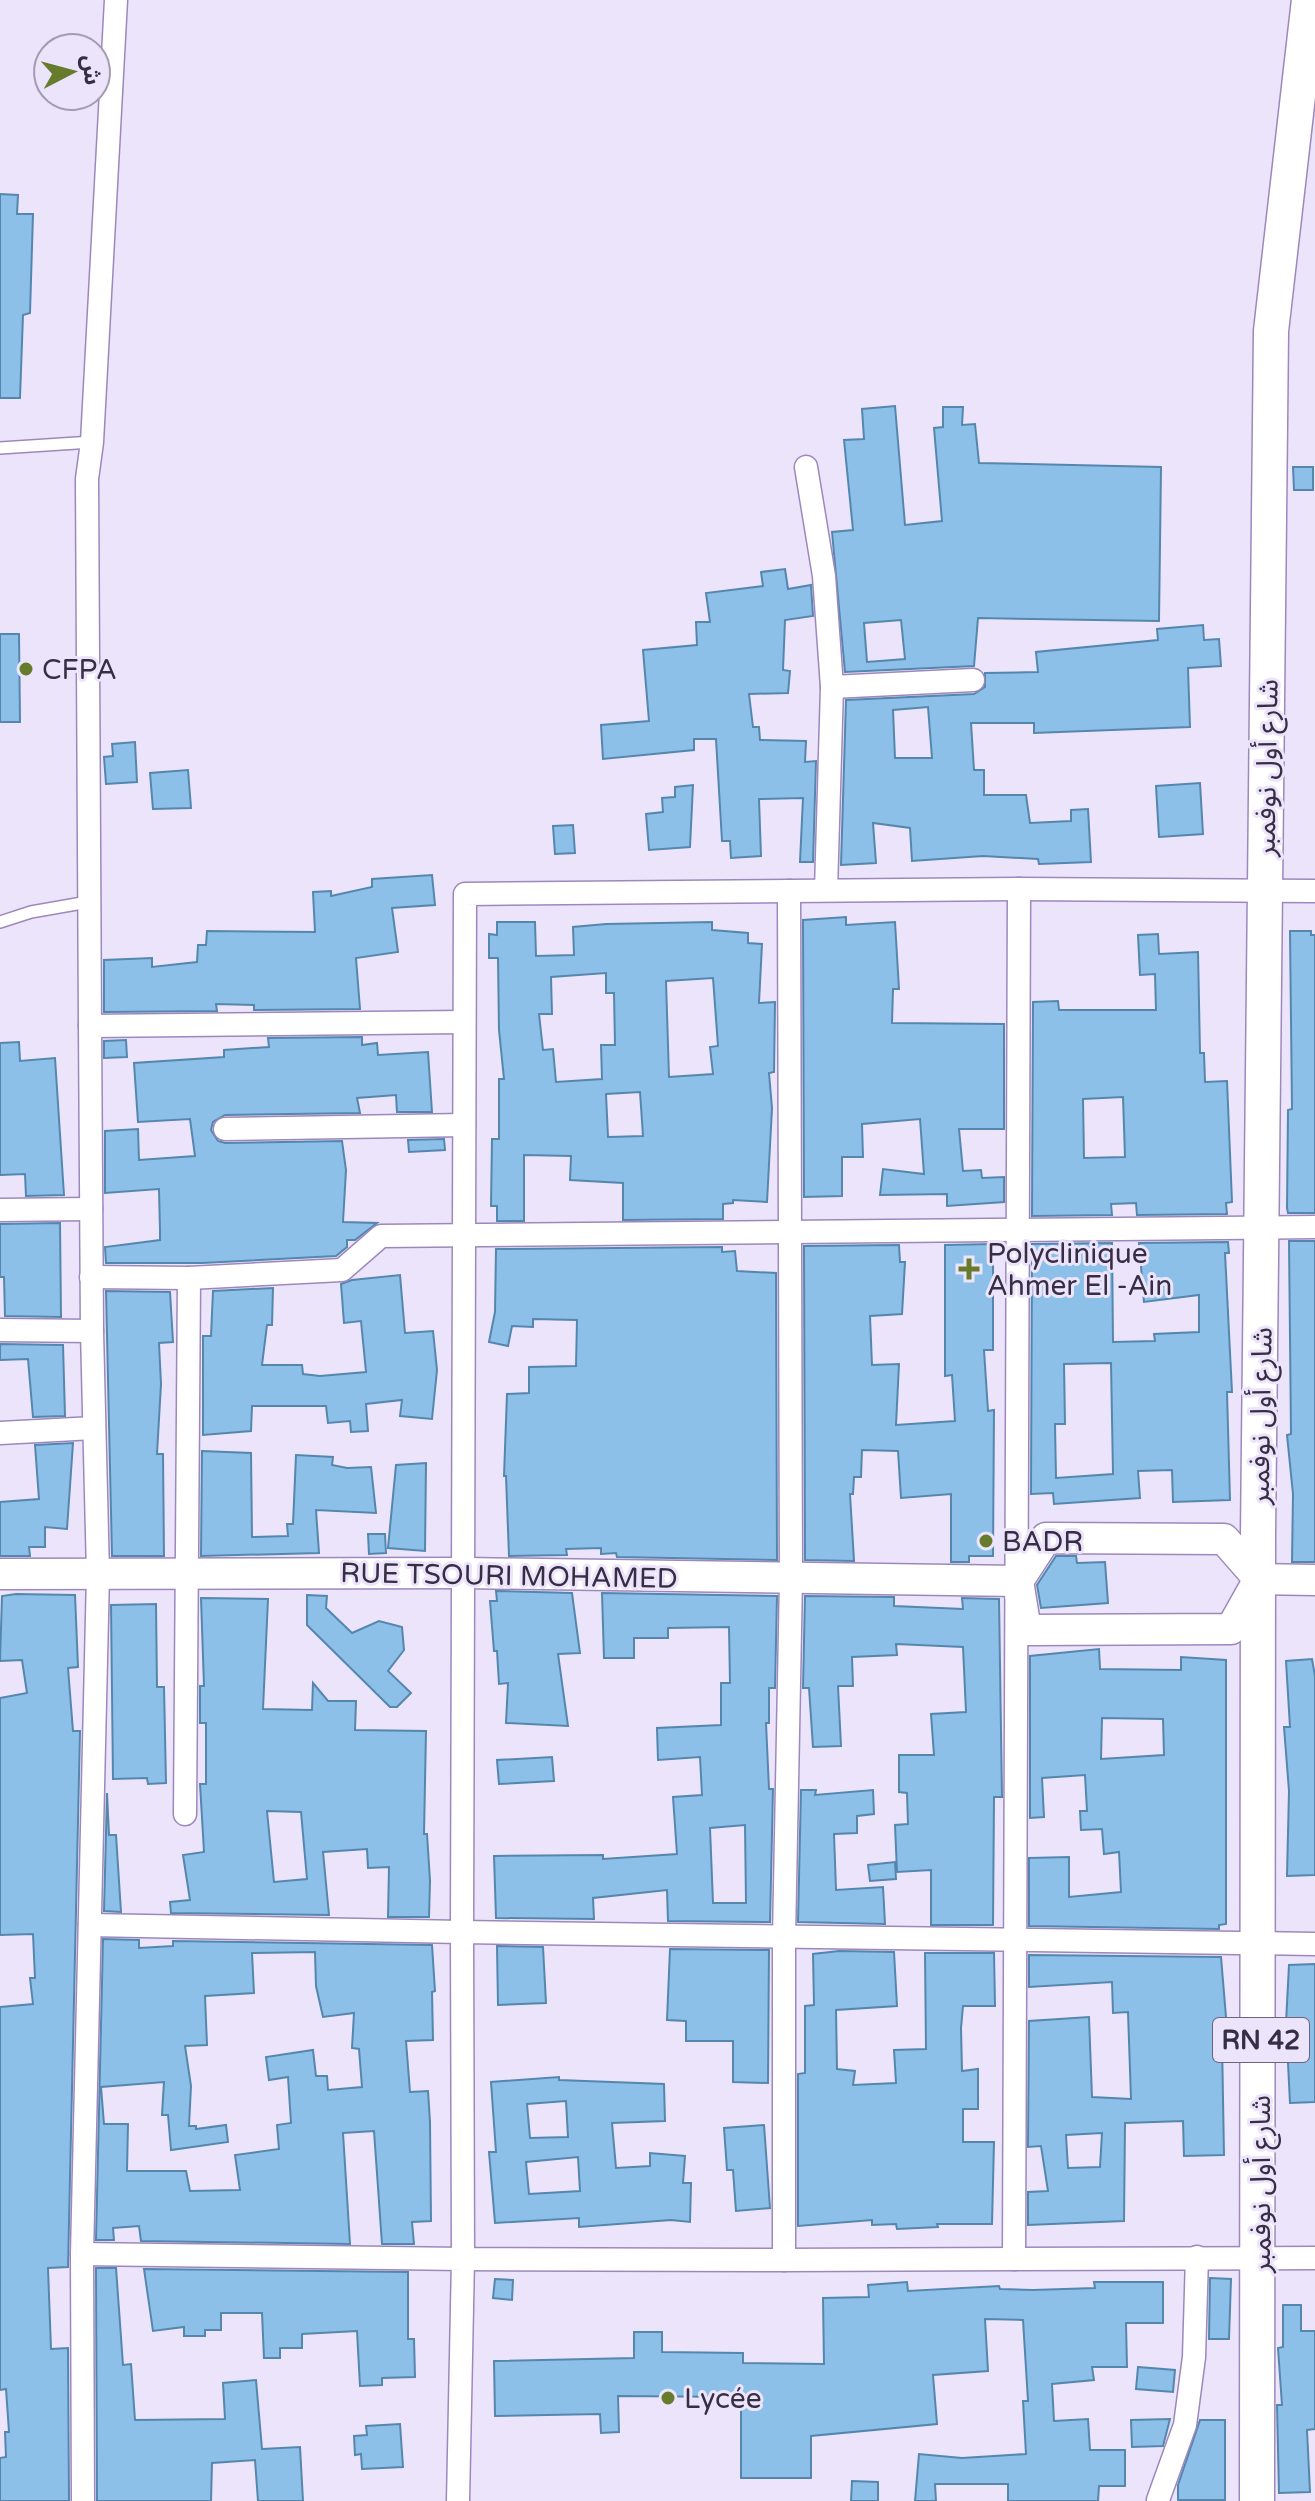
<svg xmlns="http://www.w3.org/2000/svg" width="1315" height="2501" font-family="'Varela Round','Noto Sans Arabic',sans-serif">
<style>
.building{fill:#8cc0e9;stroke:#5587ae;stroke-width:2;fill-rule:evenodd}
.lines{fill:none;stroke-linecap:round;stroke-linejoin:round}
.lane-casing{stroke:#9d88bd;stroke-width:14}
.street-casing{stroke:#9d88bd;stroke-width:25}
.secondary-casing{stroke:#9d88bd;stroke-width:33}
.primary-casing{stroke:#9d88bd;stroke-width:37}
.lane{stroke:#fff;stroke-width:11}
.street{stroke:#fff;stroke-width:22}
.secondary{stroke:#fff;stroke-width:30}
.primary{stroke:#fff;stroke-width:34}
.poi-dot{fill:#667b2b;stroke:#ece4fb;stroke-width:3}
.labels{text-anchor:middle;stroke-width:6;stroke-linejoin:round;paint-order:stroke}
.shield{fill:#ece4fb;stroke:#6d657b;stroke-width:2}
.shield-label{font-size:26px;font-weight:bold;fill:#372e44}
.poi-label{font-size:28px;fill:#372e44;stroke:#ece4fb;text-anchor:start}
.street-label{font-size:28px;fill:#372e44;stroke:#ece4fb}
</style>
<rect width="100%" height="100%" fill="#ece4fb"/>
<g class="building">
<polygon points="0,194 18,195 17,214 33,214 30,313 23,315 20,398 0,398"/>
<path d="M895 406 905 525 942 521 934 428 943 427V407H963L962 425 975 424 979 463 1161 467 1159 621 978 618 974 666 845 672 832 532 853 530 844 440 864 439 862 409ZM901 620 905 659 867 662 864 623Z"/>
<polygon points="1293,467 1313,467 1313,490 1294,490"/>
<polygon points="785,569 788,589 811,585 813,616 785,620 783,670 790,671 788,693 749,694 753,727 759,727 760,740 806,741 805,762 816,761 813,862 800,862 803,798 759,799 761,856 731,858 730,841 722,841 716,739 694,739 694,750 603,759 601,725 649,721 643,650 697,645 696,622 710,622 706,593 763,586 761,572"/>
<path d="M1203 625 1204 640 1219 639 1221 666 1188 668 1190 727 1034 733V723H971L974 770H984V795H1026L1030 823 1071 821V810L1088 809 1091 862 1039 864 1038 859 983 856 912 861 910 828 873 823 876 863 841 865 846 700 974 694 985 687V673L1038 672 1036 652 1158 640 1157 629ZM928 707 932 758H895L893 710Z"/>
<polygon points="0,634 19,634 20,722 0,722"/>
<polygon points="135,742 137,782 106,784 104,757 113,756 112,744"/>
<polygon points="188,770 191,808 153,809 150,773"/>
<polygon points="1200,783 1203,834 1159,837 1156,786"/>
<polygon points="693,785 690,847 649,850 646,814 663,812 662,798 675,797 675,787"/>
<polygon points="573,825 575,853 555,854 553,826"/>
<polygon points="432,875 435,905 392,908 398,952 356,958 360,1009 254,1010 254,1005 216,1004 217,1011 104,1012 104,960 152,958 152,967 197,962 198,945 206,945 207,931 315,932 313,892 331,891 331,896 372,887 372,879"/>
<polygon points="846,917 846,925 895,922 899,989 893,989 892,1023 1004,1024 1004,1129 959,1129 963,1171 981,1170 982,1178 1004,1177 1004,1202 947,1206 947,1194 880,1195 883,1169 924,1174 920,1119 862,1124 863,1157 842,1157 842,1196 804,1197 803,920"/>
<path d="M497 922H535L536 956 574 955 573 927 606 924 712 922V930L748 933V943L762 944 759 1003 775 1002 774 1072 769 1073 772 1108 767 1202 733 1200V1203L723 1204V1219L623 1220V1183L570 1180 571 1156 524 1155V1221H497V1206H491L492 1139H499V1079H504L499 1030 498 958H489V934L497 935ZM606 973V993H614L615 1045H601L602 1079 556 1082 553 1049 543 1050 539 1014H552L551 977ZM713 978 718 1046 710 1047 713 1074 669 1077 666 981ZM640 1092 643 1136 608 1137 606 1094Z"/>
<polygon points="1290,931 1311,931 1311,935 1315,935 1315,1213 1288,1213 1287,1208 1288,1110 1292,1109"/>
<path d="M1158 934 1159 954 1198 952 1200 1053H1204L1205 1082 1227 1081 1232 1202 1226 1203 1227 1214 1137 1215 1136 1203 1111 1204 1112 1215 1032 1216 1033 1002 1058 1001 1059 1010H1156L1155 974 1140 975 1138 935ZM1123 1097 1125 1157 1084 1158 1083 1099Z"/>
<polygon points="362,1037 362,1045 377,1043 378,1055 428,1052 432,1112 397,1112 396,1095 357,1098 360,1113 225,1115 213,1122 211,1130 218,1141 225,1143 342,1141 346,1170 343,1222 377,1223 355,1240 347,1240 347,1247 336,1256 202,1263 106,1263 105,1247 160,1240 160,1230 159,1189 105,1193 105,1131 138,1129 139,1160 195,1156 190,1119 138,1122 134,1063 224,1057 224,1050 269,1047 268,1038"/>
<polygon points="126,1040 127,1057 104,1058 104,1041"/>
<polygon points="19,1042 20,1061 55,1058 64,1195 26,1196 25,1174 0,1175 0,1043"/>
<polygon points="444,1139 445,1150 409,1152 408,1140"/>
<polygon points="60,1223 61,1317 5,1316 4,1277 0,1277 0,1224"/>
<polygon points="1289,1241 1315,1241 1315,1562 1292,1562 1293,1494 1287,1435 1291,1434"/>
<path d="M1228 1242 1229 1253H1225L1232 1392H1227L1230 1500 1173 1502 1172 1470 1138 1471 1140 1498 1054 1504 1053 1493 1031 1494 1032 1244 1112 1243 1113 1342 1155 1341 1154 1334 1199 1332V1295L1144 1302 1139 1243ZM1111 1363 1113 1474 1056 1478 1055 1424H1065L1064 1364Z"/>
<polygon points="993,1244 993,1350 984,1350 988,1411 994,1410 993,1556 969,1556 969,1562 951,1562 951,1494 901,1498 898,1451 862,1450 861,1477 854,1477 853,1494 850,1494 854,1561 805,1560 804,1246 899,1245 900,1262 905,1262 902,1314 870,1316 872,1365 899,1364 896,1425 955,1421 952,1375 945,1376 945,1245"/>
<polygon points="722,1247 722,1252 735,1251 737,1271 776,1273 777,1560 617,1557 616,1553 601,1554 601,1548 566,1549 567,1555 509,1556 506,1476 504,1476 507,1394 529,1393 529,1367 576,1366 577,1320 533,1319 533,1327 512,1326 508,1346 489,1342 495,1312 496,1249"/>
<polygon points="400,1275 405,1333 433,1331 437,1370 432,1419 400,1416 402,1400 366,1404 368,1431 351,1432 350,1421 328,1423 326,1406 252,1406 251,1431 203,1435 203,1336 211,1336 213,1291 273,1288 272,1325 267,1325 262,1365 302,1365 303,1374 320,1376 366,1372 361,1321 344,1323 341,1284 352,1280"/>
<polygon points="106,1291 170,1292 173,1342 159,1343 161,1384 157,1454 163,1454 164,1556 112,1556"/>
<polygon points="0,1344 63,1345 65,1416 33,1417 28,1359 0,1360"/>
<polygon points="73,1443 67,1529 45,1527 45,1547 29,1547 30,1556 0,1556 0,1502 39,1499 35,1445"/>
<polygon points="202,1451 251,1453 252,1537 288,1536 287,1524 293,1524 296,1455 333,1457 332,1465 347,1468 371,1467 376,1513 316,1510 319,1553 201,1556"/>
<polygon points="426,1463 425,1551 388,1548 396,1465"/>
<polygon points="368,1534 385,1534 386,1553 369,1554"/>
<polygon points="1056,1556 1076,1556 1077,1563 1105,1562 1108,1603 1041,1608 1037,1585"/>
<polygon points="496,1591 572,1593 580,1653 558,1654 568,1726 506,1723 508,1683 499,1684 497,1651 494,1651 490,1601 497,1601"/>
<path d="M602 1593 777 1596 775 1688H769V1723H766L769 1789H773L770 1922 668 1921 667 1890 593 1898 594 1919 496 1918 494 1856 603 1855V1859L677 1854 673 1797 702 1795 700 1757 658 1760 657 1728 721 1725V1683H730L729 1627 668 1628V1638H634V1658H604ZM745 1825 746 1903H713L710 1828Z"/>
<polygon points="16,1594 75,1595 78,1667 68,1668 73,1731 80,1731 68,2267 48,2268 51,2349 68,2348 69,2501 0,2501 0,2458 6,2457 5,2432 9,2432 6,2389 0,2390 0,2007 33,2004 30,1978 35,1978 33,1934 0,1935 0,1698 27,1693 22,1660 0,1661 2,1596"/>
<polygon points="307,1595 327,1596 326,1608 352,1633 379,1621 402,1627 404,1650 388,1671 411,1693 397,1707 390,1707 307,1625"/>
<polygon points="805,1596 894,1597 894,1606 963,1609 962,1598 999,1599 1002,1797 994,1797 993,1925 931,1925 931,1870 897,1872 895,1825 908,1824 907,1793 899,1792 899,1755 934,1755 931,1714 966,1712 963,1647 896,1644 897,1655 852,1657 853,1686 838,1686 841,1746 813,1747 809,1688 803,1688"/>
<path d="M201 1598 268 1599 263 1709 312 1710 313 1683 328 1701H356L355 1730 426 1731 424 1834H427L430 1881 429 1917H388L389 1867 368 1868 367 1849 323 1852 329 1915 171 1913 170 1902 190 1900 183 1855 204 1852 200 1784H206V1723H200V1686H204ZM267 1811 301 1812 307 1879 274 1882Z"/>
<polygon points="156,1604 157,1687 164,1687 166,1783 148,1784 147,1778 113,1779 111,1605"/>
<path d="M1099 1649 1100 1669 1181 1670V1657L1226 1660V1924L1219 1925V1929L1029 1926V1858L1069 1857V1897L1121 1892 1119 1852 1104 1854 1102 1829 1081 1830 1080 1811H1087L1085 1775 1042 1778 1044 1817 1030 1818V1656ZM1102 1718 1163 1719 1164 1755 1101 1759Z"/>
<polygon points="1312,1659 1315,1676 1315,1875 1287,1876 1289,1791 1284,1727 1290,1727 1286,1661"/>
<polygon points="552,1757 554,1781 499,1784 497,1760"/>
<polygon points="801,1790 816,1790 815,1795 873,1790 874,1814 857,1816 857,1833 834,1834 836,1890 883,1887 885,1924 798,1922"/>
<polygon points="107,1793 109,1835 116,1835 121,1912 104,1911"/>
<polygon points="895,1862 896,1879 870,1881 868,1865"/>
<path d="M103 1939 139 1940V1948L173 1946V1941L432 1945 435 1991 432 1992 433 2040 406 2041 410 2092 428 2091 430 2122 431 2221 412 2222 414 2244H382L374 2131 343 2133 350 2244 141 2241 139 2226 113 2228 114 2240H96ZM315 1952 316 1986 323 2017 354 2013 352 2048 359 2049 362 2087 328 2090 327 2076H316L313 2050 266 2057 269 2080 288 2077 291 2123 277 2125 279 2149 235 2155 240 2190 190 2191 186 2171H127L128 2124H104L101 2087 164 2082 162 2115H168L171 2150 228 2142 226 2125 196 2129V2126H189L191 2086 185 2046 207 2045 205 1996 254 1993 252 1953Z"/>
<polygon points="497,1946 543,1947 546,2003 498,2005"/>
<polygon points="670,1949 769,1950 768,2083 733,2082 733,2041 686,2041 686,2021 667,2020"/>
<polygon points="839,1951 894,1952 897,2006 836,2010 837,2069 855,2071 853,2085 896,2083 894,2050 926,2049 925,1953 994,1953 995,2006 963,2006 961,2028 962,2071 978,2069 978,2109 963,2109 963,2142 994,2142 992,2224 937,2224 938,2227 897,2229 896,2224 872,2225 872,2220 798,2226 798,2074 805,2073 805,2006 814,2005 813,1954"/>
<path d="M1029 1955 1221 1957 1228 2041 1222 2042 1224 2155 1184 2156 1183 2121 1125 2123 1124 2221 1028 2225V2192L1048 2191 1041 2146 1028 2147 1029 2021 1089 2017 1092 2097 1131 2099 1128 2012 1113 2013 1112 1982 1029 1987ZM1102 2133 1100 2167 1068 2168 1066 2135Z"/>
<polygon points="1315,1964 1315,2102 1290,2103 1286,2023 1289,1965"/>
<path d="M559 2077V2080L664 2084 665 2121 612 2123 616 2168 650 2166V2153L685 2156 683 2183H691L690 2222 671 2220 579 2227V2218L495 2223 489 2152H496L491 2082ZM566 2101 568 2137 530 2138 527 2104ZM578 2157 580 2191 529 2194 526 2162Z"/>
<polygon points="764,2125 770,2208 736,2211 733,2170 727,2170 724,2128"/>
<polygon points="96,2268 116,2268 123,2365 131,2364 135,2420 225,2419 223,2383 256,2380 262,2449 300,2447 303,2501 258,2501 255,2460 212,2463 211,2501 97,2501"/>
<polygon points="144,2269 408,2272 408,2339 414,2339 415,2377 382,2378 382,2385 360,2386 357,2331 302,2334 302,2348 280,2348 280,2358 264,2358 262,2313 221,2313 221,2330 205,2330 205,2336 184,2336 184,2327 153,2331"/>
<polygon points="1210,2278 1231,2279 1229,2339 1209,2339"/>
<polygon points="495,2279 513,2280 512,2300 493,2298"/>
<polygon points="907,2282 908,2291 999,2286 1000,2289 1033,2290 1095,2288 1094,2282 1163,2282 1163,2323 1126,2323 1127,2367 1092,2367 1094,2380 1052,2384 1054,2421 1088,2419 1090,2450 1125,2450 1125,2486 1099,2486 1098,2501 1008,2501 1008,2484 935,2484 936,2501 915,2501 919,2454 962,2458 1026,2454 1023,2401 1028,2401 1023,2320 985,2319 988,2371 933,2375 937,2424 811,2436 811,2478 741,2478 741,2397 618,2396 619,2432 601,2433 600,2414 495,2416 494,2361 634,2358 634,2332 662,2332 662,2352 743,2353 743,2363 824,2364 823,2298 869,2297 868,2285"/>
<polygon points="1283,2305 1301,2305 1301,2331 1315,2331 1315,2429 1307,2430 1310,2492 1279,2493 1277,2405 1282,2405 1278,2348 1283,2347"/>
<polygon points="1138,2367 1175,2370 1173,2392 1136,2389"/>
<polygon points="1170,2419 1163,2446 1132,2447 1131,2420"/>
<polygon points="1200,2420 1225,2420 1225,2500 1178,2500 1178,2485"/>
<polygon points="400,2424 403,2467 362,2469 361,2454 355,2455 354,2436 367,2435 366,2426"/>
<polygon points="852,2481 878,2482 878,2501 851,2501"/>
</g>
<g class="lines">
<g class="lane-casing">
<g id="lane">
<polyline points="0,448 92,442"/>
<polyline points="0,922 31,912 88,902"/>
</g>
</g>
<g class="street-casing">
<g id="street">
<polyline points="806,467 824,576 832,687 826,890"/>
<polyline points="832,687 973,680"/>
<polyline points="1019,889 1014,2259 1315,2258"/>
<polyline points="789,891 791,1579 784,1938 784,2260 1014,2259"/>
<polyline points="90,1026 87,479 92,442 116,0"/>
<polyline points="225,1129 464,1125"/>
<polyline points="0,1210 91,1209"/>
<polyline points="91,1277 189,1278 342,1270 381,1236 1315,1227"/>
<polyline points="0,1330 92,1331"/>
<polyline points="0,1433 94,1428"/>
<polyline points="185,1814 189,1278"/>
<polyline points="90,1925 462,1932 465,894 1019,889 1315,891"/>
<polyline points="82,2254 463,2259 458,2501"/>
<polyline points="784,2260 463,2259 462,1932 1315,1944"/>
<polyline points="1158,2500 1185,2425 1194,2357 1197,2257"/>
<polyline points="83,2501 82,2254 98,1574 92,1331 90,1026 463,1022"/>
</g>
</g>
<g class="secondary-casing">
<g id="secondary">
<polyline points="0,1574 465,1573 1018,1581 1026,1630 1231,1629 1259,1579"/>
<polyline points="1018,1581 1046,1538 1224,1539 1259,1579 1315,1580"/>
</g>
</g>
<g class="primary-casing">
<polyline id="primary" points="1257,2501 1258,1536 1271,331 1309,0"/>
</g>
<use href="#lane" class="lane"/>
<use href="#street" class="street"/>
<use href="#secondary" class="secondary"/>
<use href="#primary" class="primary"/>
</g>
<g class="poi-dot">
<circle cx="26" cy="669" r="8"/>
<path d="M965 1257h8v8h8v8h-8v8h-8v-8h-8v-8h8z"/>
<circle cx="986" cy="1541" r="8"/>
<circle cx="668" cy="2398" r="8"/>
</g>
<g class="labels">
<rect class="shield" x="1213" y="2018" width="96" height="44" rx="6"/>
<g class="shield-label">
<text x="1261" y="2049">RN 42</text>
</g>
<g class="poi-label">
<text x="42" y="679">CFPA</text>
<text x="987" y="1263">Polyclinique<tspan x="987" dy="32">Ahmer El -Ain</tspan></text>
<text x="1002" y="1551">BADR</text>
<text x="684" y="2408">Lycée</text>
</g>
<g class="street-label">
<text transform="translate(1266 768) rotate(-89)" y="10">شارع أول نوفمبر</text>
<text transform="translate(1260 1416) rotate(-89)" y="10">شارع أول نوفمبر</text>
<text transform="translate(509 1575) rotate(1)" y="10">RUE TSOURI MOHAMED</text>
<text transform="translate(1260 2184) rotate(-90)" y="10">شارع أول نوفمبر</text>
</g>
</g>
<g transform="translate(72 72) rotate(84)"><circle r="38" fill="#ece4fb" stroke="#a49bb2" stroke-width="2"/>
<path d="M0-6L14 30L0 20L-14 30Z" fill="#667b2b"/>
<text y="-12" font-size="22" font-weight="bold" text-anchor="middle" fill="#372e44">ش</text>
</g>
</svg>
